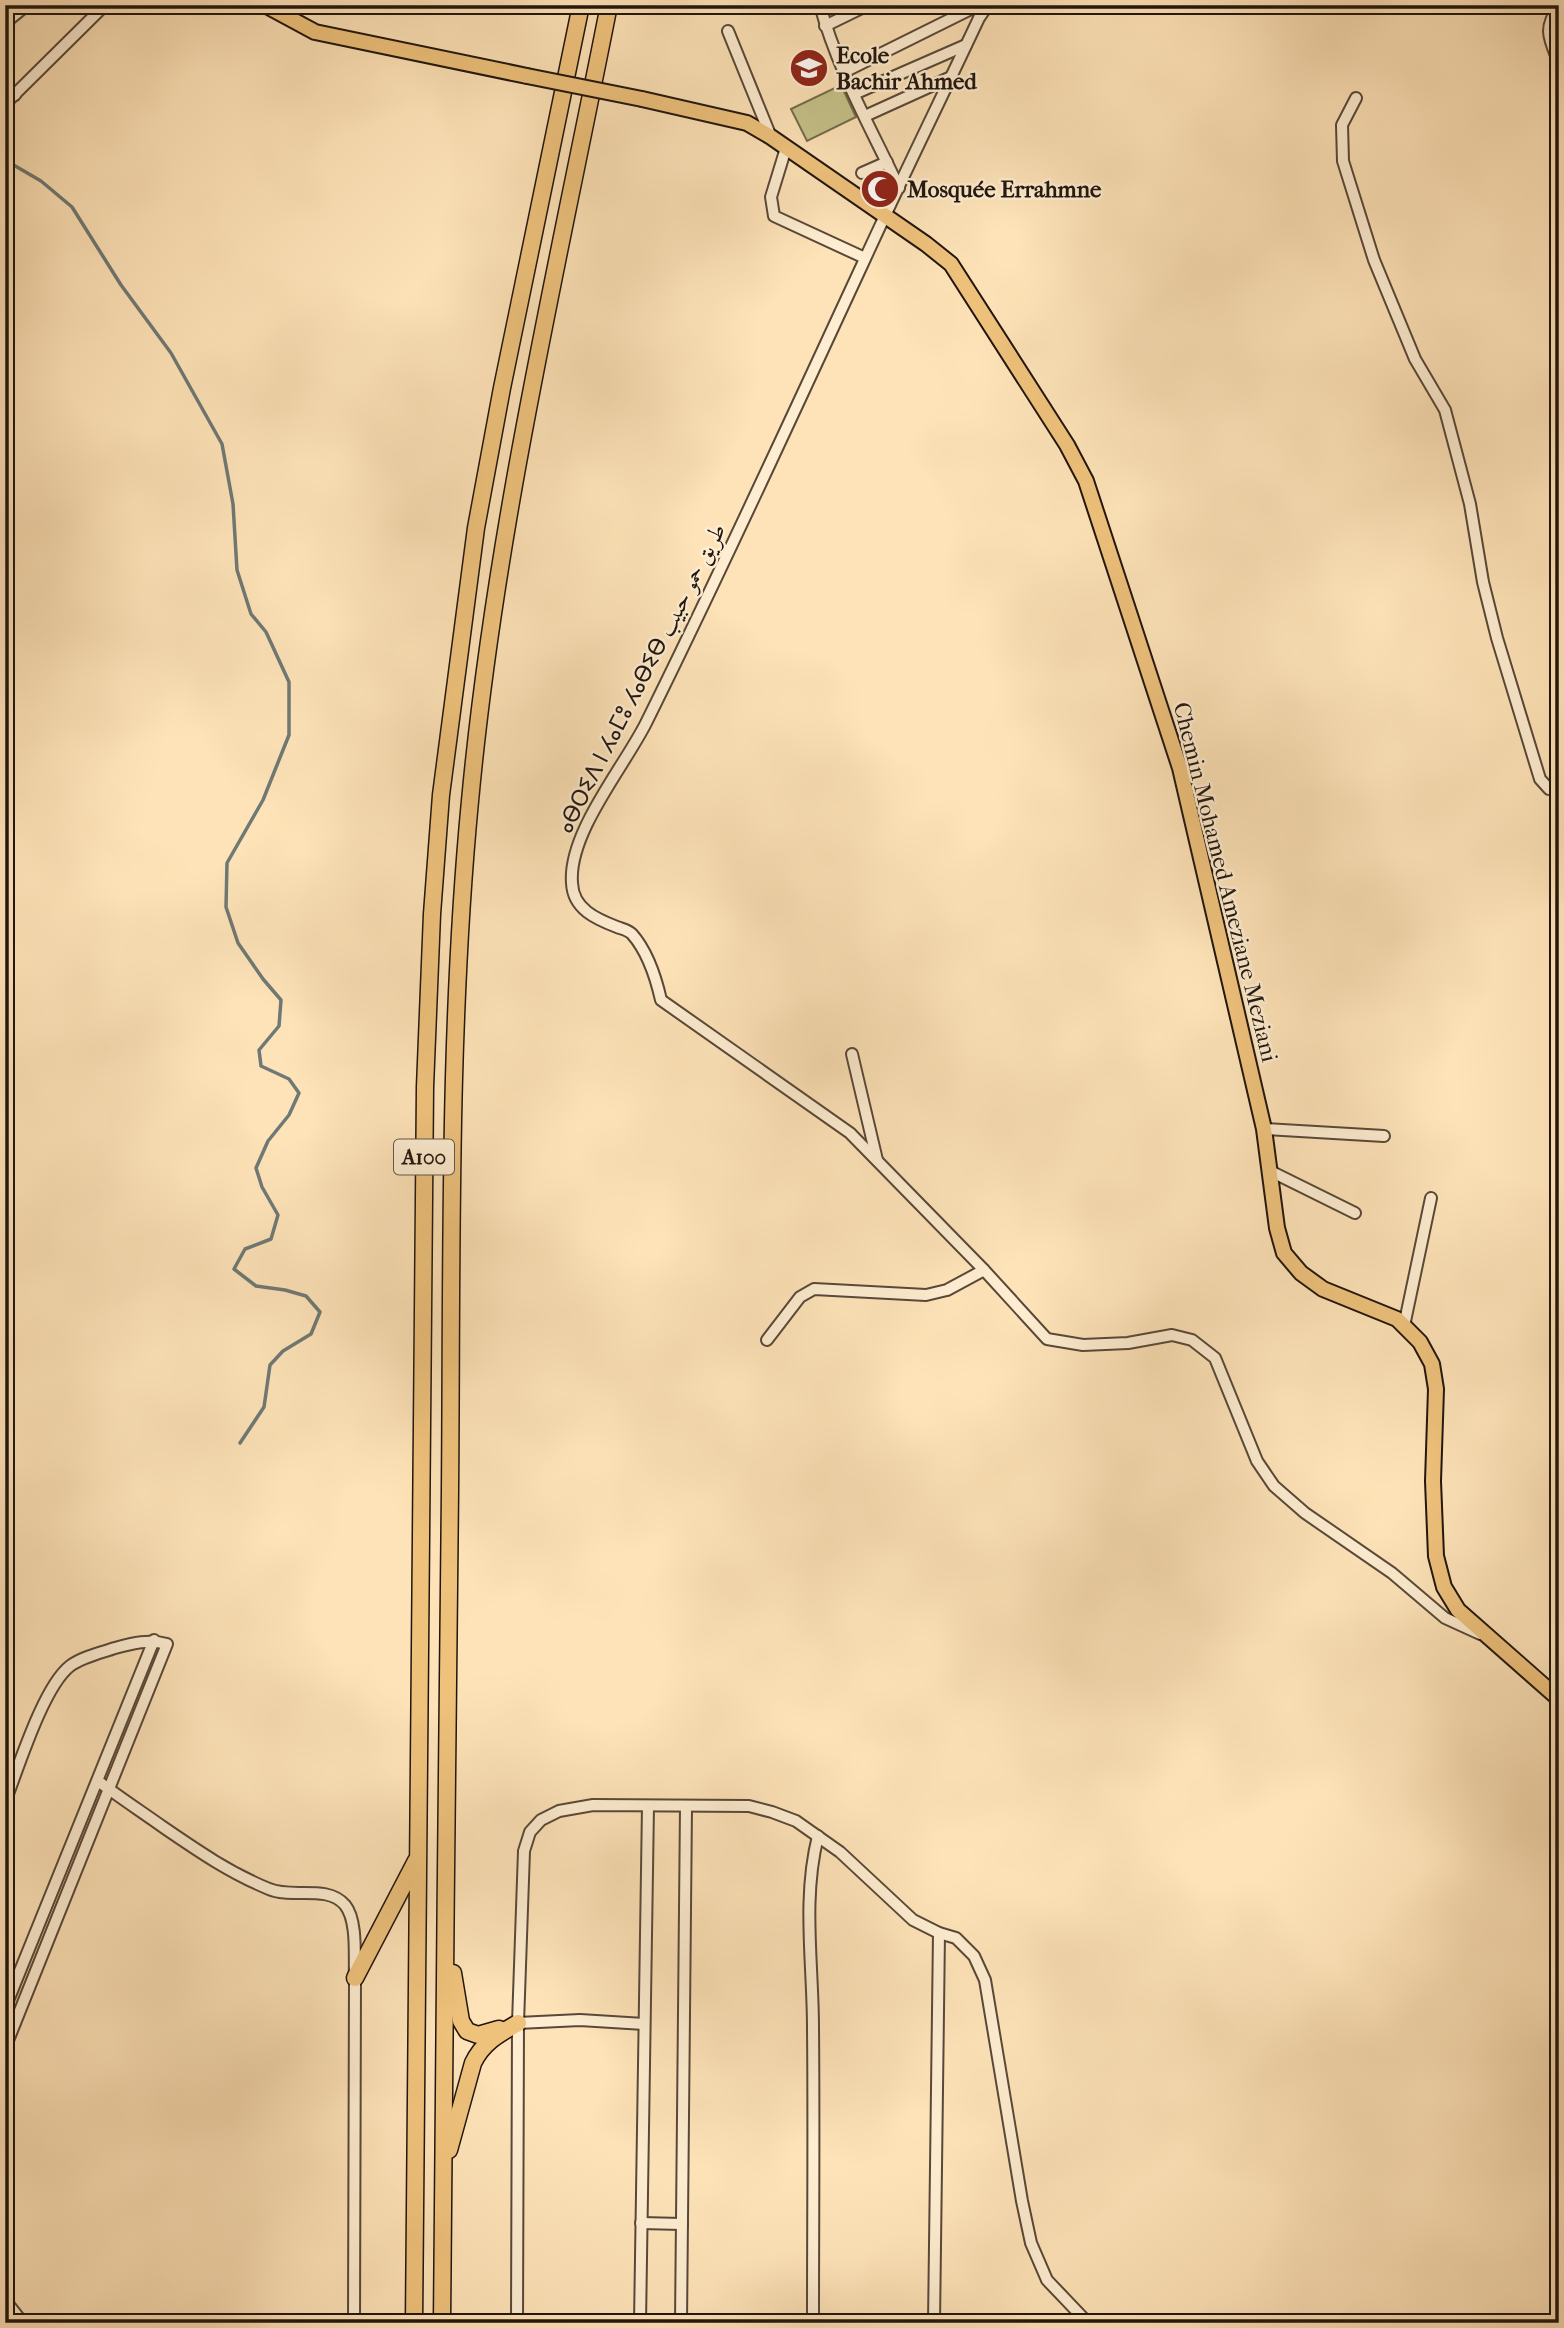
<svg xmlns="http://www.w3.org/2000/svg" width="1564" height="2328" font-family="'IM FELL French Canon',Amiri,'Noto Sans Tifinagh',serif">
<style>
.pitch{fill:#c6c28a;stroke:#736c4c;stroke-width:2}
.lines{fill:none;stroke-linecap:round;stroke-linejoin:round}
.stream{stroke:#6f7975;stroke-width:3.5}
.minor-casing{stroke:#584838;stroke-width:14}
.major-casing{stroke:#20150e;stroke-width:18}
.highway-casing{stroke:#20150e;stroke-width:19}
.minor{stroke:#feedd1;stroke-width:10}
.major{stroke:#efc27c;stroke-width:14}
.highway{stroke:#efc27c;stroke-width:16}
.major-bridge-casing{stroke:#20150e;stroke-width:18;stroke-linecap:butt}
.major-bridge{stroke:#efc27c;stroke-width:14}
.labels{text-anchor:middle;stroke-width:5;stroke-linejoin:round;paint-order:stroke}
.shield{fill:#feedd1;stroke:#635648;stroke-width:2}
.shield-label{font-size:21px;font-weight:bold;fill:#20150e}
.poi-label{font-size:23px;font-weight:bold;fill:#20150e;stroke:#feedd1;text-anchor:start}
.street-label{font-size:23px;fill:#20150e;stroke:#feedd1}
</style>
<rect width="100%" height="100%" fill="#fee3b8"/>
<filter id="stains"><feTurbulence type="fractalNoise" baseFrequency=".00286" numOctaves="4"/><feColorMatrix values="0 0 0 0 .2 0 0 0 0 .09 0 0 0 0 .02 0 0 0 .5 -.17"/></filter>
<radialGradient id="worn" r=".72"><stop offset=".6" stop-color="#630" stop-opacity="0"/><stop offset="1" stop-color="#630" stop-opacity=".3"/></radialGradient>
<polygon class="pitch" points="841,85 856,117 807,141 791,109"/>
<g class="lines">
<polyline class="stream" points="5,160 41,181 72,207 121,285 171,353 222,444 233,504 237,570 251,614 266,632 289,682 289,735 263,800 227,863 226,907 238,943 263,979 281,1000 279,1026 259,1050 261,1066 289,1079 299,1093 289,1115 268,1141 256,1168 262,1187 278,1215 271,1239 245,1249 234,1269 256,1286 285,1290 306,1296 320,1312 311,1334 283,1351 270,1365 264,1407 240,1443"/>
<g class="minor-casing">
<g id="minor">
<path d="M820 5C837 69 871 128 899 188"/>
<path d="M988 5 979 18C941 99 901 180 864 261 792 416 722 570 646 723 624 767 568 833 572 883 573 909 596 919 617 927 622 929 628 930 632 934 647 951 656 978 661 1000L850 1133 984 1270 1047 1339 1083 1345 1128 1343 1172 1335 1192 1340 1215 1358 1257 1461 1274 1486 1305 1513 1392 1573 1445 1618 1480 1634"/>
<path d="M1559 7C1542 29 1550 40 1559 63"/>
<polyline points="5,23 27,5"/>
<polyline points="825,26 868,5"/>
<polyline points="728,31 771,137"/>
<polyline points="844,72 979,5"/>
<polyline points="5,83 15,95"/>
<polyline points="854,94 966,45"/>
<polyline points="1356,98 1342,125 1343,161 1374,260 1415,359 1445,410 1470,504 1483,582 1497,638 1540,779 1549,789 1559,791"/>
<polyline points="5,104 105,5"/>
<polyline points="865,116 951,77"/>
<polyline points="786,148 771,197 774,216 865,258"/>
<polyline points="862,173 887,162"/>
<polyline points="852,1054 877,1160"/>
<polyline points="1264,1129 1384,1136"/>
<polyline points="1270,1171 1355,1213"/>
<polyline points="1404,1326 1431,1198"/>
<polyline points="767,1340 800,1297 814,1289 926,1295 947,1290 984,1270"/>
<path d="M98 1781C119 1797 142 1812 163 1827 198 1851 230 1873 269 1889 292 1899 327 1884 345 1905 358 1921 354 1958 355 1978L354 2323"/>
<path d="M5 1802C18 1769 43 1687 70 1666 82 1657 100 1653 115 1648 133 1643 149 1639 167 1644L5 2048"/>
<polyline points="5,2008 154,1640"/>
<polyline points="518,2023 580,2020 644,2024"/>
<polyline points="641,2223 682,2224"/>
<polyline points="5,2300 23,2323"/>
<polyline points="517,2323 518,2023 524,1851 530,1832 541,1820 559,1811 593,1805 749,1806 772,1812 796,1821 840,1852 913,1920 939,1933 956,1938 974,1956 985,1980 1022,2201 1031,2243 1047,2280 1088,2323"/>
<polyline points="640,2323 648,1806"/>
<polyline points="681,2323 686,1806"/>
<path d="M813 2323C813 2225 814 2126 813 2028 813 1964 802 1899 818 1836"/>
<polyline points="934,2323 939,1933"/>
</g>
</g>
<g class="major-casing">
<g id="major">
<polyline points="265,5 315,32 527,76"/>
<polyline points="642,99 747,123 771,137 926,244 951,264 1067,445 1086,481 1180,768 1264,1129 1277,1228 1284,1253 1301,1273 1323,1289 1397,1319 1420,1342 1432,1364 1436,1389 1433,1481 1436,1556 1444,1587 1458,1610 1559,1699"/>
</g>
</g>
<g class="highway-casing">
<g id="highway">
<polyline points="453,1973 461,2021 467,2031 478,2035 499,2029"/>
<polyline points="355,1978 416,1861"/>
<path d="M449 2150 473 2063C483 2042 499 2034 518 2023"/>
<polyline points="414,2323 425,1087 432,914 441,795 476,528 502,388 581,5"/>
<path d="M442 2323C443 2046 448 1768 450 1491 452 1261 448 1030 470 801 495 532 557 269 609 5"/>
</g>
</g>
<use href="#minor" class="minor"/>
<use href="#major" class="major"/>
<use href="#highway" class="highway"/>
<g class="major-bridge-casing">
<polyline id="major-bridge" points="527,76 642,99"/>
</g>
<use href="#major-bridge" class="major-bridge"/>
</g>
<defs>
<g id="school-disc" transform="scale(2.0125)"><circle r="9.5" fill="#8f2418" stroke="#feedd1"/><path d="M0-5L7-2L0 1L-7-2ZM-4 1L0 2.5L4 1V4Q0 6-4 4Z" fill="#fff"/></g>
<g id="mosque-disc" transform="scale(2.0125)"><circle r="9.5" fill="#8f2418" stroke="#feedd1"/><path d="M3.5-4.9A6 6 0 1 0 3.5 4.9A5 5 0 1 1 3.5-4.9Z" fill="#fff"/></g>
</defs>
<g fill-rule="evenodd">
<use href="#school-disc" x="809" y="68"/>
<use href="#mosque-disc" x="880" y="189"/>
</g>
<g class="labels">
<rect class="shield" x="394" y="1139.5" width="60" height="35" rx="5"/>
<g class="shield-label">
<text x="424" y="1164">A100</text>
</g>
<g class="poi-label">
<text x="836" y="63">Ecole<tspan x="836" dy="26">Bachir Ahmed</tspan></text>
<text x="907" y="197">Mosquée Errahmne</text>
</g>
<g class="street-label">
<text transform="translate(641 678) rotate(-63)" y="8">ⴰⴱⵔⵉⴷ ⵏ ⵃⴰⵎⵓ ⵃⴰⴱⵉⴱ طريق حمو حبيب</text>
<text transform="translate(1226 882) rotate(76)" y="8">Chemin Mohamed Ameziane Meziani</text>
</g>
</g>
<rect width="1564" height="2328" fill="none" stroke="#fee3b8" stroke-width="28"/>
<rect x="7" y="7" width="1550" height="2314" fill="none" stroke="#20150e" stroke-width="3.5"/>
<rect x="14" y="14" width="1536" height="2300" fill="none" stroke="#20150e" stroke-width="2"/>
<rect width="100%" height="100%" filter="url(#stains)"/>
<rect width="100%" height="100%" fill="url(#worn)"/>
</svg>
